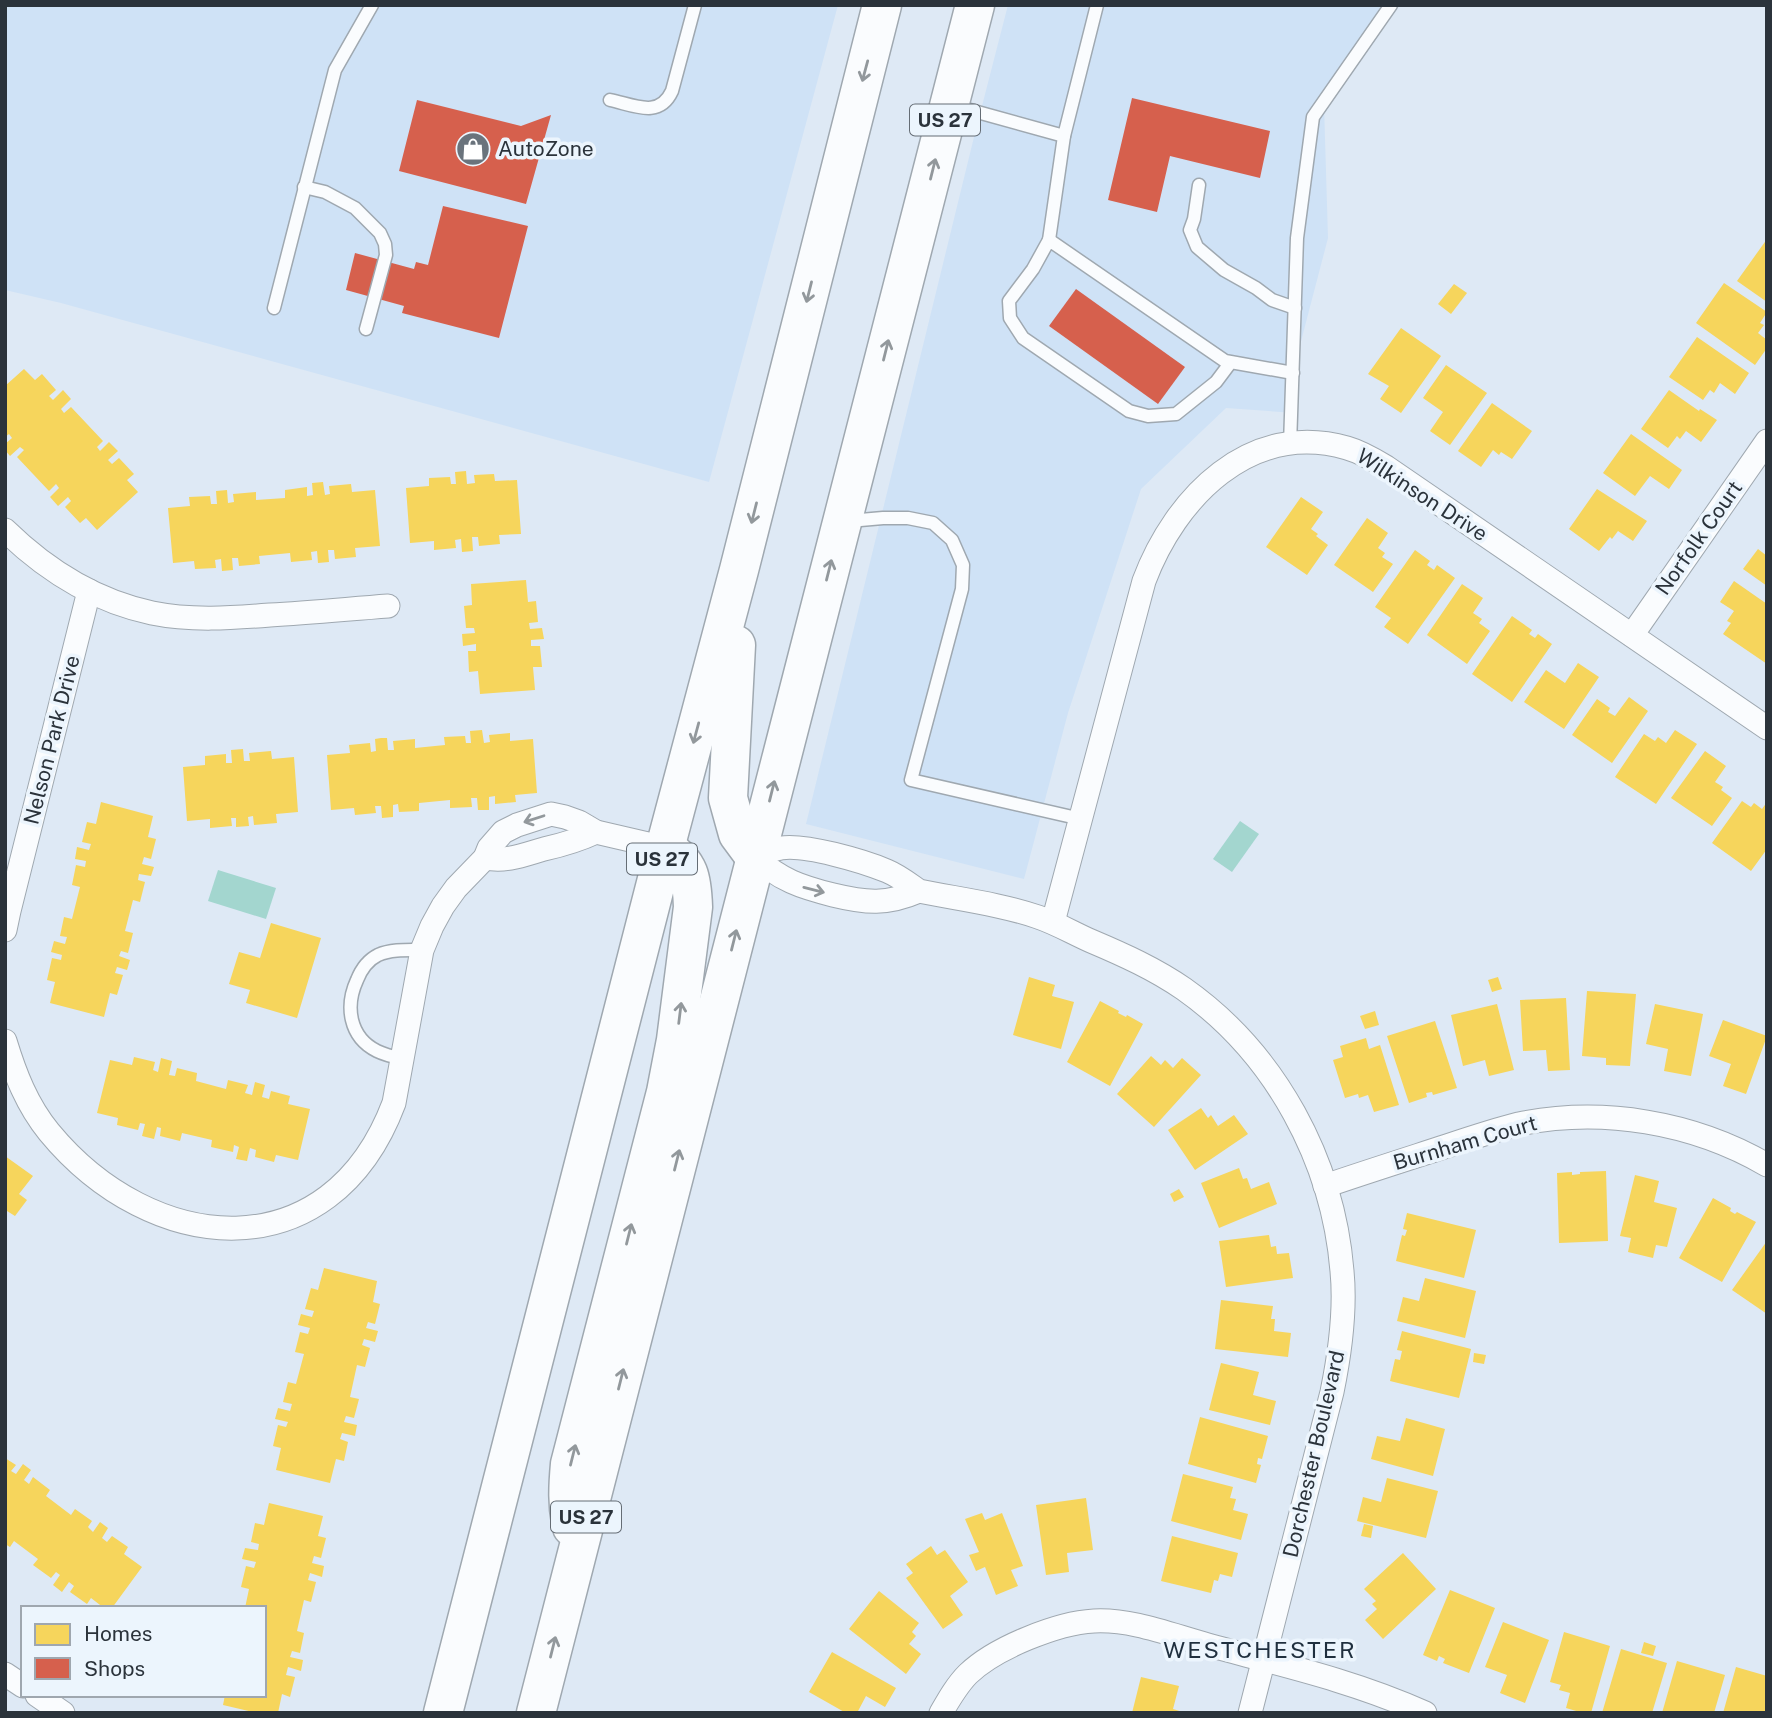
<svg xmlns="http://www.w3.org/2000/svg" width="1772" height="1718" font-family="'Public Sans',sans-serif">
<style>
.built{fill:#cfe2f6}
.water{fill:#a3d6cf}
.homes{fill:#f6d55c}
.shops{fill:#d6604d}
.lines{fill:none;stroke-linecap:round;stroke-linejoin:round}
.service-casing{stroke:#9fa8b0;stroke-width:15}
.minor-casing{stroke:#9fa8b0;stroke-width:25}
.trunk-casing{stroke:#9fa8b0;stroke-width:41}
.service{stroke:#fafcfe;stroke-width:12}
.minor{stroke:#fafcfe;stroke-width:23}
.trunk{stroke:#fafcfe;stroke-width:38}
.oneway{stroke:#92989c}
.labels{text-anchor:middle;stroke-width:7;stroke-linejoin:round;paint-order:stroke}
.shield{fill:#ecf5fd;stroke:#656d75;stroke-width:2}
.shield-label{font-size:19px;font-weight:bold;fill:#2b333b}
.poi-label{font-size:21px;fill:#2b333b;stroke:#ecf5fd;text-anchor:start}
.street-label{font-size:21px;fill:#2b333b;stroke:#ecf5fd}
.neighbourhood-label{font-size:23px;letter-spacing:2px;fill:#1f2f3e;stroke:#ecf5fd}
</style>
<rect width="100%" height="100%" fill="#dee9f5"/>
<g class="built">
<polygon points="5,5 838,5 709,482 61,303 5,290"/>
<polygon points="1008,5 1400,5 1324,105 1328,238 1299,349 1295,413 1226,408 1141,489 1068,713 1024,879 806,824 974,137"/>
</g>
<g class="water">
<polygon points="1240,821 1259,834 1232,872 1213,859"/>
<polygon points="218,870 276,888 266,919 208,901"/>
</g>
<g class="homes">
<polygon points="1767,239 1767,302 1737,281"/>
<polygon points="1724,283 1767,312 1760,323 1764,325 1758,333 1767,340 1767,348 1755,365 1696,323"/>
<polygon points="1454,284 1467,293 1451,314 1438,304"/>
<polygon points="1401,328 1441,356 1401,413 1380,399 1389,386 1368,374"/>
<polygon points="1697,337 1749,373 1735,394 1720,383 1714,393 1710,390 1703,400 1669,377"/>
<polygon points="1446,365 1487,393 1450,445 1430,431 1443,412 1423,398"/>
<polygon points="24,369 35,380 42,374 56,390 49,396 53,400 63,390 71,399 61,409 64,413 71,407 103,441 97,447 100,451 109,442 118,451 108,460 112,464 119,458 134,474 127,480 138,492 97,530 86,518 80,523 65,507 71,501 68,497 58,506 50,497 59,488 56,484 49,491 17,457 24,450 20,447 10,456 5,450 5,444 12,438 9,434 5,437 5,386"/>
<polygon points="1669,390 1699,411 1700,409 1717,420 1701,442 1686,431 1680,439 1677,436 1668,448 1641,429"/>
<polygon points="1492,403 1532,431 1512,459 1501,452 1499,455 1493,450 1481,467 1458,451"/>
<polygon points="1631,434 1682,470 1669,489 1650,476 1635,496 1603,473"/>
<polygon points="466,471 467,484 475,483 474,475 494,474 495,481 517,480 521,534 499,535 500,544 479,546 478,537 472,537 473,551 462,552 461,539 455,540 456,548 434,550 434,541 410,543 406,488 429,486 429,478 450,477 451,484 456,484 455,472"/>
<polygon points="323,482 325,495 330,494 329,486 351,484 352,492 375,490 380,546 355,548 356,557 335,559 334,550 328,550 329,562 318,563 317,551 311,552 312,560 291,562 290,553 259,556 260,564 239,566 238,558 232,558 233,570 222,571 221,559 215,560 216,568 195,569 194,561 173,563 168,508 190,506 189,497 210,496 211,504 217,504 216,491 227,490 228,503 234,502 233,494 256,492 256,500 285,498 285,490 307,487 307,496 313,495 312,483"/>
<polygon points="1597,489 1647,521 1633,541 1618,531 1612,539 1610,537 1599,551 1569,529"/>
<polygon points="1301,497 1323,512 1311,529 1318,534 1316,536 1328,545 1307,575 1266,547"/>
<polygon points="1367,518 1388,533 1378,548 1385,553 1382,557 1393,564 1373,592 1334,565"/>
<polygon points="1758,549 1767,556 1767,586 1743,569"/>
<polygon points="1415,550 1430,561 1427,565 1434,570 1437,565 1455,578 1408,644 1384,627 1391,618 1375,607"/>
<polygon points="526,580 528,602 536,601 538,622 529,623 530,629 542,628 544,639 531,640 531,646 540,646 542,667 533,667 535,690 480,694 478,671 469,672 468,651 476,651 476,644 463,646 462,634 475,633 474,628 466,628 464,606 472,605 471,584"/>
<polygon points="1734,581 1767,604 1767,664 1723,634 1731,623 1727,621 1734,611 1720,602"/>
<polygon points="1462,584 1483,598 1473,613 1482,619 1479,623 1490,631 1467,664 1427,635"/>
<polygon points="1512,616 1532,630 1529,634 1535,638 1538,634 1552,644 1512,702 1472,674"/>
<polygon points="1578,663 1599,677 1564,729 1524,702 1546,670 1565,683"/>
<polygon points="1629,697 1648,711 1612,763 1572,735 1597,699 1610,708 1608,712 1615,716"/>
<polygon points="482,730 484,743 490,742 489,735 510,733 510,741 533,739 537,793 515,795 516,802 495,804 495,796 489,797 489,810 478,810 477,798 471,798 472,807 450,808 450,800 419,803 419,811 399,812 398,804 393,805 393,817 382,818 381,806 375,806 376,813 355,815 354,808 331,810 327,755 350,753 349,745 370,743 371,752 376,751 375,739 381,738 387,738 388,750 394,750 393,741 415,739 415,748 445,745 444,737 465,736 466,743 471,743 470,731"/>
<polygon points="1675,730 1697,744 1656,804 1615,777 1644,734 1655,741 1658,737 1666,743"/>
<polygon points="243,749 244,761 250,761 249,753 271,751 272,759 294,757 298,812 276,814 277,823 254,825 253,816 248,817 249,826 236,827 236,818 231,818 232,826 210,828 210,819 187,821 183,767 205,765 205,756 226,754 226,763 232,763 231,750"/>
<polygon points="1705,751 1726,766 1715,782 1723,787 1721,790 1732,798 1712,826 1671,798"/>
<polygon points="1742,801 1751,807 1754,803 1762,809 1767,802 1767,849 1751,871 1712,843"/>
<polygon points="101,802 153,816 148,837 156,839 151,859 144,857 142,864 154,867 151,876 139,874 138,880 145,882 140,902 133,900 125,931 133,933 128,953 121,951 119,956 130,960 127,970 117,967 115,973 123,975 117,995 110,993 104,1017 50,1003 55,982 47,980 52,958 61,960 62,955 51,952 54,941 65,944 67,937 60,936 64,917 72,919 80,887 72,885 76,865 85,867 86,861 75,859 77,847 89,850 91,844 82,842 87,822 96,824"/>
<polygon points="271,923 321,938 297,1018 246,1003 250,990 229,984 239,952 260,958"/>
<polygon points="1029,977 1055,985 1052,996 1074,1002 1061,1049 1013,1035"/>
<polygon points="1498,977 1502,989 1492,992 1488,980"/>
<polygon points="1587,991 1636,994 1630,1066 1606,1065 1606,1058 1582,1056"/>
<polygon points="1566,998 1570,1070 1548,1071 1546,1050 1523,1051 1520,1000"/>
<polygon points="1100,1001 1119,1011 1118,1013 1126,1017 1127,1015 1143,1024 1110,1086 1067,1062"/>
<polygon points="1497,1004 1514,1070 1489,1076 1485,1060 1463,1066 1451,1015"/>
<polygon points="1655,1004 1703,1014 1691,1076 1664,1071 1668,1049 1646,1044"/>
<polygon points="1375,1011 1379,1025 1365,1029 1360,1016"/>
<polygon points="1723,1020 1767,1036 1746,1094 1723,1086 1731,1064 1709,1056"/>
<polygon points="1435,1021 1457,1088 1433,1095 1432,1092 1426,1093 1427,1097 1409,1103 1387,1036"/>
<polygon points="1366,1038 1369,1049 1380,1045 1399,1105 1374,1112 1368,1095 1359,1098 1358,1094 1345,1098 1333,1060 1343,1057 1340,1046"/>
<polygon points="1151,1056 1161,1065 1165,1060 1173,1068 1182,1058 1201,1075 1154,1127 1117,1094"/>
<polygon points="134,1057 155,1062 153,1070 158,1072 161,1058 172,1061 169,1075 175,1076 177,1068 197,1073 196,1081 226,1089 228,1080 248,1085 245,1093 252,1095 255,1082 265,1085 262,1097 269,1099 271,1091 290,1096 288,1104 310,1109 298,1160 276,1155 274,1162 255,1157 256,1150 250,1148 247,1161 236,1159 239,1147 234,1145 233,1152 211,1147 212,1140 182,1133 180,1141 160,1136 161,1128 157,1127 154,1139 142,1136 145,1124 140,1123 138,1130 117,1125 118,1118 97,1113 110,1060 132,1065"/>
<polygon points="1201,1108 1208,1118 1211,1115 1218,1126 1234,1115 1248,1134 1195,1170 1168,1130"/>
<polygon points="5,1156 33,1176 19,1194 27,1200 15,1216 7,1211 5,1214"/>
<polygon points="1239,1168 1243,1179 1247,1178 1251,1189 1269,1182 1277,1204 1219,1228 1201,1183"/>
<polygon points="1606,1171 1608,1241 1559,1243 1557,1173 1572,1172 1572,1175 1580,1174 1580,1172"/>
<polygon points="1635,1175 1659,1181 1654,1202 1677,1208 1667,1247 1656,1245 1653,1258 1628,1252 1631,1238 1620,1236"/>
<polygon points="1179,1189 1184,1197 1174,1202 1170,1194"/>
<polygon points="1713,1198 1731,1208 1730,1211 1735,1214 1737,1212 1756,1222 1722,1282 1679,1258"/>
<polygon points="1407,1213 1476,1230 1464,1278 1396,1261 1402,1235 1405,1236 1407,1230 1403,1229"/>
<polygon points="1269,1235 1271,1247 1276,1246 1277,1254 1289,1253 1293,1278 1226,1287 1219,1241"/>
<polygon points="1767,1241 1767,1314 1732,1290"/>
<polygon points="324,1268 377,1281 373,1302 380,1304 375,1324 368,1322 366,1328 378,1331 375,1342 364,1339 362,1345 370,1348 365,1367 357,1365 350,1397 359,1399 354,1418 346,1416 344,1422 357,1425 355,1436 342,1433 340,1439 348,1442 344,1461 336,1459 330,1483 276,1470 281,1448 273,1446 278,1425 286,1427 288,1422 275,1419 278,1408 290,1411 292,1404 283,1402 288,1382 296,1384 304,1354 295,1352 300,1332 308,1334 310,1328 298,1325 301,1314 312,1317 314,1311 305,1309 311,1288 318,1290"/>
<polygon points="1425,1278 1476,1291 1465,1338 1397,1321 1403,1297 1419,1301"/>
<polygon points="1221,1300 1273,1306 1271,1319 1275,1319 1274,1331 1291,1333 1288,1357 1215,1349"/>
<polygon points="1402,1331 1471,1349 1459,1398 1390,1381 1395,1359 1400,1360 1402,1351 1397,1350"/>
<polygon points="1474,1353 1486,1355 1484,1364 1473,1362"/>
<polygon points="1221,1363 1259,1372 1253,1395 1276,1401 1270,1425 1209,1410"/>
<polygon points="1200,1417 1268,1436 1262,1459 1258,1458 1257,1464 1261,1465 1256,1483 1188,1464"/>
<polygon points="1406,1418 1445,1429 1433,1476 1371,1459 1377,1436 1400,1441"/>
<polygon points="5,1458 16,1465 11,1471 16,1474 23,1464 31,1470 24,1480 29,1484 33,1477 50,1490 46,1496 71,1515 75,1509 92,1521 88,1527 93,1532 100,1522 108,1528 102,1538 107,1542 112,1536 128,1547 124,1554 142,1567 112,1608 104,1608 91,1598 87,1604 70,1592 74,1586 69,1582 62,1592 53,1585 60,1575 56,1572 51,1578 33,1565 38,1559 14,1541 10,1547 5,1544"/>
<polygon points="1183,1474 1233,1487 1230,1498 1236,1499 1233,1510 1248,1514 1241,1540 1171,1521"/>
<polygon points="1387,1478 1438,1491 1426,1538 1357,1521 1363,1497 1381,1502"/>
<polygon points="1086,1498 1093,1550 1067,1553 1069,1572 1046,1575 1036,1505"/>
<polygon points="269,1503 323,1516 318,1536 326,1538 321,1558 314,1556 312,1563 324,1566 322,1577 310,1573 308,1580 316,1582 311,1602 304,1600 297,1631 304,1633 300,1653 292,1651 290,1657 303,1660 301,1671 288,1667 286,1675 295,1677 290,1697 282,1694 278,1713 257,1713 223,1705 225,1695 264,1695 264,1608 245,1608 249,1589 241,1587 246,1566 254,1568 256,1562 242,1559 245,1548 258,1550 259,1544 251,1542 255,1523 264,1525"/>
<polygon points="982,1513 985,1520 1002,1513 1023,1566 1011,1570 1018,1586 996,1595 985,1567 976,1571 969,1555 979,1552 965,1519"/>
<polygon points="1364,1524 1373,1526 1371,1538 1361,1536"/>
<polygon points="1172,1536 1238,1553 1232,1577 1220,1574 1218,1581 1214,1580 1211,1593 1161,1581"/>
<polygon points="931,1546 937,1555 945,1550 968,1582 950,1596 963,1615 943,1629 906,1578 913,1573 906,1564"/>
<polygon points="1403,1553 1436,1589 1383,1639 1365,1620 1377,1609 1372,1604 1376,1601 1364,1589"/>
<polygon points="1450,1590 1495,1608 1469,1673 1443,1663 1445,1659 1439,1656 1437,1661 1423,1655"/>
<polygon points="879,1591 919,1623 912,1632 916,1636 909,1644 921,1654 906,1674 849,1629"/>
<polygon points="1503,1622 1549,1640 1525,1703 1500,1693 1507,1675 1485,1667"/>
<polygon points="1564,1632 1610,1646 1591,1713 1583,1713 1566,1708 1570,1693 1559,1690 1561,1685 1550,1682"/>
<polygon points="1644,1642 1656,1646 1653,1656 1641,1653"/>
<polygon points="1621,1649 1667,1663 1652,1713 1602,1713"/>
<polygon points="832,1652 896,1688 885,1707 866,1696 857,1713 846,1713 809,1692"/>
<polygon points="1677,1661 1725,1675 1714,1713 1662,1713"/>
<polygon points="1736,1667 1767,1676 1767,1713 1723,1713"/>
<polygon points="1141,1677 1179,1686 1173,1709 1186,1713 1132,1713"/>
</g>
<g class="shops">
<polygon points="1132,98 1270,131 1260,178 1170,156 1157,212 1108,200"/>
<polygon points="417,100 521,126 551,115 526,204 399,171"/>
<polygon points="443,206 528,226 499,338 402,313 404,306 346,290 355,253 414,269 416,262 428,265"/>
<polygon points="1076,289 1185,367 1158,404 1049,326"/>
</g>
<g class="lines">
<g class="service-casing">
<g id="service">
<path d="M610 100C634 105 659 119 672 91L695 5"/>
<polyline points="952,105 1064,136 1097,5"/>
<polyline points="1199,185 1194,219 1190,230 1197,247 1224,270 1256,288 1272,300 1295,308"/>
<polyline points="304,187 325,192 355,208 380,233 385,244 386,255 366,329"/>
<polyline points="1049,240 1064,136"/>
<polyline points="274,308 335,70 372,5"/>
<polyline points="1231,362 1216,382 1176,414 1148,416 1129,411 1023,338 1010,318 1009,301 1033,269 1049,240 1225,361 1293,373"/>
<polyline points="1290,445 1297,238 1313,117 1391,5"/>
<polyline points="849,521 883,518 908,518 933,523 952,540 963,565 962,589 911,780 1081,819"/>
<path d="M403 1059C394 1057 385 1055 377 1051 349 1037 345 1006 357 980 361 970 368 960 378 955 391 949 408 950 422 950"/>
</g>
</g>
<g class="minor-casing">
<g id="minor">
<path d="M5 530C46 570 96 601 152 613 191 621 231 618 270 615 309 613 348 609 388 606"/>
<polyline points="1632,635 1767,441"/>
<path d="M485 858C507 862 523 855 544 849 562 845 579 840 596 832"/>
<path d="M919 891C887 905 866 903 833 895 801 887 780 880 755 857 764 853 772 849 781 848 805 844 863 861 887 871 899 876 909 884 919 891 958 899 1000 904 1038 917 1056 923 1073 933 1091 941 1124 955 1155 969 1184 989 1276 1054 1333 1161 1342 1271 1346 1312 1340 1353 1332 1392L1250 1713"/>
<path d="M1053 922 1144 581C1175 498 1250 420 1347 448 1361 452 1373 459 1386 467L1767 728"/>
<polyline points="5,930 9,911 89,591"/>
<path d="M5 1041C15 1074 27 1105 49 1132 152 1257 330 1273 394 1103L422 950 432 926 443 906 456 888 485 858 489 848 503 832 517 825 551 814 565 817 579 822 596 832 665 848"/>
<path d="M1325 1186C1366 1172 1407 1159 1447 1146 1471 1138 1495 1130 1519 1124 1602 1107 1693 1122 1767 1165"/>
<polyline points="5,1674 23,1686"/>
<polyline points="37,1695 63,1713"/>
<path d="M941 1713C949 1699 957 1685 968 1674 995 1648 1057 1623 1094 1621 1132 1619 1171 1635 1208 1645 1282 1665 1354 1681 1425 1713"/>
</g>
</g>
<g class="trunk-casing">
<g id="trunk">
<polyline points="736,645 728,798 738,834 755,857"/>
<path d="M572 1527C567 1506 568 1486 570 1464L666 1092 676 1040 693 907C692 879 690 863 665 848"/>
<polyline points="443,1713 665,848 739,570 882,5"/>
<polyline points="536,1713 975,5"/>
</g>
</g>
<use href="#service" class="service"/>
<use href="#minor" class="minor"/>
<use href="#trunk" class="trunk"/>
</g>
<defs><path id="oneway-shaft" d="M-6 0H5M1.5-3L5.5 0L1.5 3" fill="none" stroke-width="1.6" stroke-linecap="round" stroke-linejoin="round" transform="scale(1.75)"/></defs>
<g class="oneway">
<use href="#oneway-shaft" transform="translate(865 71) rotate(105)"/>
<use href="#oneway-shaft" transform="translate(933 169) rotate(-76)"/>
<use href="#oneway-shaft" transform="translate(809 292) rotate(104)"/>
<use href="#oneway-shaft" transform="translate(886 350) rotate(-76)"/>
<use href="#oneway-shaft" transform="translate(754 513) rotate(104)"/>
<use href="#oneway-shaft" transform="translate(829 570) rotate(-76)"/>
<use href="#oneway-shaft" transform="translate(696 733) rotate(105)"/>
<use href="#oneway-shaft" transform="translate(772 791) rotate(-76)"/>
<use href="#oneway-shaft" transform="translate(534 819) rotate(162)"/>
<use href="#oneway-shaft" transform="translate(814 890) rotate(14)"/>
<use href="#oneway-shaft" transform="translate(734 940) rotate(-76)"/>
<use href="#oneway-shaft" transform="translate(680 1013) rotate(-83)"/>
<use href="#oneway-shaft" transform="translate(677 1160) rotate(-76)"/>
<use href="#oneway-shaft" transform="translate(629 1234) rotate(-76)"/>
<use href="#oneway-shaft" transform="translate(621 1379) rotate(-76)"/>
<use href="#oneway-shaft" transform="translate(573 1455) rotate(-76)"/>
<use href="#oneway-shaft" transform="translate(553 1647) rotate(-76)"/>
</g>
<defs>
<g id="shop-disc" transform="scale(1.75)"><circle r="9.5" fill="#6a737c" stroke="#ecf5fd"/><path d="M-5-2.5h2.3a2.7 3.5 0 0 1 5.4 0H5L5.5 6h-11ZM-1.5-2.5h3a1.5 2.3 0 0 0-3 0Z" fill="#fff"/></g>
</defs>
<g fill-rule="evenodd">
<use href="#shop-disc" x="473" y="149"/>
</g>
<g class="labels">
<g class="shield">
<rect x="910" y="104.5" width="70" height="31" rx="5"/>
<rect x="627" y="843.5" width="70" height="31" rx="5"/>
<rect x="551" y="1501.5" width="70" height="31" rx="5"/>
</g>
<g class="shield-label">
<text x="945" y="127">US 27</text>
<text x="662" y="866">US 27</text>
<text x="586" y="1524">US 27</text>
</g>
<g class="poi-label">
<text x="498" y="156">AutoZone</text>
</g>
<g class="street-label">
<text transform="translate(1422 495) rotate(33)" y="7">Wilkinson Drive</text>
<text transform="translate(1699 538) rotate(-55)" y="7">Norfolk Court</text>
<text transform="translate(52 740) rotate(-76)" y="7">Nelson Park Drive</text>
<text transform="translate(1465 1143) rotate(-16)" y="7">Burnham Court</text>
<text transform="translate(1314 1454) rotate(-77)" y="7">Dorchester Boulevard</text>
</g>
<g class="neighbourhood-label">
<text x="1260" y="1658">WESTCHESTER</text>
</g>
</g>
<rect width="1772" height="1718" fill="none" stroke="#2b333b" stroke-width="14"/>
<rect x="21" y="1606" width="245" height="91" fill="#ecf5fd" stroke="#9fa7af" stroke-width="2"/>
<rect x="35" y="1624" width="35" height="21" fill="#f6d55c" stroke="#9fa7af" stroke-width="2"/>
<text x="84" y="1641" font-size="21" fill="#2b333b">Homes</text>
<rect x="35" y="1658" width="35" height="21" fill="#d6604d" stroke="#9fa7af" stroke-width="2"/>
<text x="84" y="1676" font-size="21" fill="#2b333b">Shops</text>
</svg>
